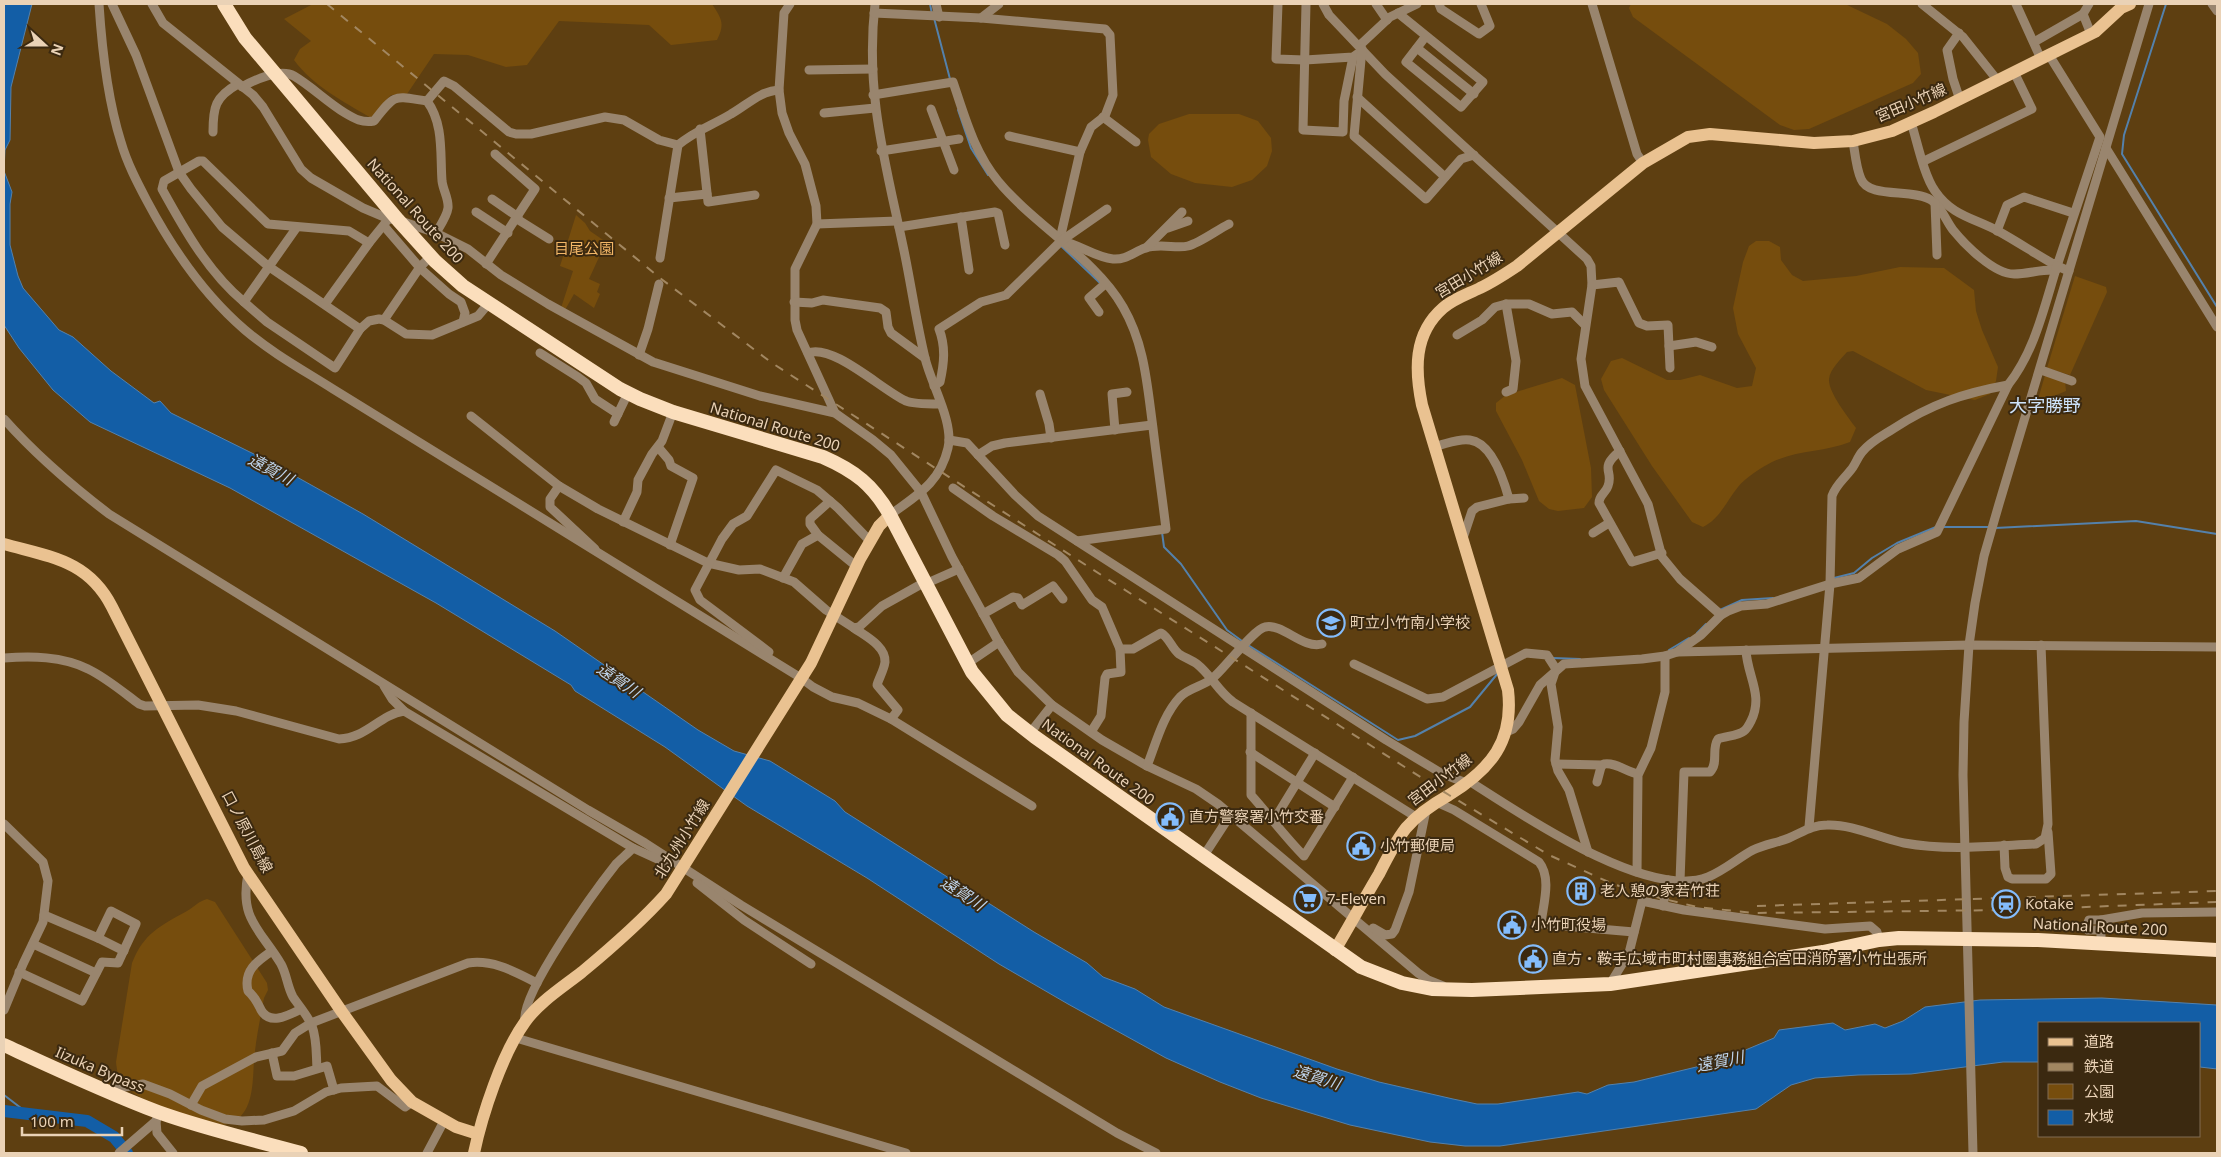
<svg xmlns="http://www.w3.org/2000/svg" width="2221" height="1157" font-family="'Noto Sans','Noto Sans JP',sans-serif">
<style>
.green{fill:#764d0d}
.water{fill:#135ea6;stroke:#5481ab}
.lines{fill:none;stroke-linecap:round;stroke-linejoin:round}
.stream{stroke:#5481ab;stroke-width:2}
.river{stroke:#135ea6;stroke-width:12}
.minor{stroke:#99856e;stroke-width:9}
.major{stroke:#eac291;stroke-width:12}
.highway{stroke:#fbdebc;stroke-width:14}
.rail{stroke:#a28761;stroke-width:2;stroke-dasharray:9 9;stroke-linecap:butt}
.labels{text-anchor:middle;stroke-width:4;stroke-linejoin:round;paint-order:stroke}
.street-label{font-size:15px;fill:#ead2b6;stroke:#3b2910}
.park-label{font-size:15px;fill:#f2b667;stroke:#3b2910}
.poi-label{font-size:15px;fill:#ead2b6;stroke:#3b2910;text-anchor:start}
.water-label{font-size:16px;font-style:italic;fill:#bed3ea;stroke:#3b2910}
.quarter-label{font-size:18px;fill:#cee3fb;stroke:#3b2910}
</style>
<rect width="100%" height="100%" fill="#5e3f11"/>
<g class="green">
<path d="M313 4H712C722 19 725 24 717 40L671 45 649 25 559 21 527 65 506 67 468 55 434 54 407 94 391 95 371 118C343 101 314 87 294 60L300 49 311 41 284 19Z"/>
<polygon points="1631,4 1845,4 1887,24 1906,39 1918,53 1921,74 1913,83 1809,129 1794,130 1780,125 1633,17 1629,8"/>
<polygon points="1189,114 1239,114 1258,121 1271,138 1272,151 1267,166 1252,180 1232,187 1195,183 1171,174 1151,157 1148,140 1149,134 1159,124"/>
<polygon points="576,215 585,223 590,231 606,242 589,279 600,284 597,292 600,294 594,308 574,294 565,310 561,308 573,271 560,266"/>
<path d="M1756 241H1769L1780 247 1781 260 1792 275 1803 281 1856 276 1900 267 1944 268 1974 290 1976 311 1982 330 1998 367 1996 381 1990 394 1975 400 1926 390 1853 351 1847 352C1841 359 1830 369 1829 379 1828 392 1848 417 1856 428L1850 442C1825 452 1797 450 1772 462 1762 467 1745 478 1738 487 1727 500 1720 519 1703 527L1692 522 1652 466 1604 390 1601 379 1611 361 1622 358 1667 380H1680L1700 375 1737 388 1752 386 1756 368 1738 334 1733 308 1743 262 1749 246Z"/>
<polygon points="2075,276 2106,287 2107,292 2070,375 2047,368"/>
<polygon points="2045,375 2065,381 2066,391 2037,403"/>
<polygon points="1562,378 1575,385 1591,468 1592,497 1584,508 1558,511 1549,509 1539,501 1522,460 1496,411 1496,403 1506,395"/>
<path d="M207 899 215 902 267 983 268 990 264 998C261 1015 257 1033 255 1051 252 1071 256 1101 240 1117 235 1122 230 1124 223 1125 204 1126 137 1101 125 1086 118 1079 117 1071 116 1062L132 963C144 933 160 926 187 911 194 907 199 901 207 899Z"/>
</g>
<polygon class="water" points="4,4 32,4 11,87 10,140 5,150 4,171 12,192 10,204 10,245 18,276 23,288 59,330 73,337 111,371 154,403 160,401 171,413 270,462 363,514 555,631 698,730 734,751 770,761 835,801 845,812 1034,932 1087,963 1103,977 1135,989 1164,1007 1337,1069 1379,1082 1453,1099 1477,1104 1498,1104 1578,1092 1587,1094 1608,1085 1634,1082 1717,1062 1774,1038 1779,1030 1833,1023 1845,1030 1875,1024 1885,1028 1903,1021 1925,1007 1980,1000 2102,998 2217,1005 2217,1069 2200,1067 2200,1023 2040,1023 2040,1062 2003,1062 1911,1074 1858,1075 1815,1078 1791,1085 1756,1109 1500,1146 1465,1146 1430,1142 1350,1125 1261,1098 1220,1082 1166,1058 1068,1004 999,964 867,878 747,806 665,747 575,691 571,685 436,603 230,488 90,422 53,390 19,348 4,325"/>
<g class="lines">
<g class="stream">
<polyline points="930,4 932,14"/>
<polyline points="2166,4 2124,135 2122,154 2217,307"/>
<polyline points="934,18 950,79"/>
<polyline points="958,110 971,148 988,175"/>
<polyline points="1060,245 1100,283"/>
<polyline points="1943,527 1988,527"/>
<polyline points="1995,528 2136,521 2217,534"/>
<polyline points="1162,532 1164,547 1181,564 1227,630 1242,641"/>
<polyline points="1834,578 1854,573 1872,558 1897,543 1936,527"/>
<polyline points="1720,610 1742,600 1773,598"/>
<polyline points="1697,633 1706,624"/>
<polyline points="1248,645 1398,740 1415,736 1470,707 1498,673"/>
<polyline points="1669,650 1689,638"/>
<polyline points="1553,658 1580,659"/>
<polyline points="4,1095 30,1115"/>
</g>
<polyline class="river" points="4,1111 87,1121 114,1137 127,1153"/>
<g class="minor">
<path d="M99 4C102 50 107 98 121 142 127 163 137 182 147 201 173 250 203 294 245 330 272 353 303 370 333 389L801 678 813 687 832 697 858 703 891 719 1032 806"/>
<polyline points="112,4 136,55 179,172 191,189 222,227 268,266 360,329 369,321 379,319 384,320 406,334 432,335 478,316 489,303"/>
<polyline points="152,4 163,23 253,95 263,107 301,169 311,178 363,208 389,219 398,220 436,233 468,249 501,275 548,304 653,362 760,396 835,413 873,440 891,455 921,492 952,557 998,641 1018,672 1052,705 1102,740 1147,766 1196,789 1218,804 1418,973 1428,980 1443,986"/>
<polyline points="790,4 784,13 779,90 782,113 789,133 805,164 816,206 817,224 795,269 795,320 797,330 835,413"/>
<path d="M875 4C865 92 885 161 903 246 911 283 916 321 925 358 931 384 954 422 948 448 940 483 917 495 890 515"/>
<polyline points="936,4 939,17"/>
<polyline points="1278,4 1276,59 1305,60 1353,57 1357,54"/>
<polyline points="1306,4 1303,130 1343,132 1344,101 1353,57"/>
<polyline points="1323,4 1329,15 1385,74 1587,259 1591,266 1592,285 1581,359 1585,386 1648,504 1662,557 1680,579 1721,615"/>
<polyline points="1376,4 1387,20"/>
<polyline points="1439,4 1441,9 1479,34 1490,26 1481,4"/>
<polyline points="1592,4 1637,154 1643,163"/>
<polyline points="1922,4 1963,37 1998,81"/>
<polyline points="2016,4 2041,59"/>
<polyline points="2089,4 2083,14 2091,34"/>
<polyline points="2212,4 2217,11"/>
<polyline points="874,13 981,18 1105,29 1110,35 1113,95 1105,116 1091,127 1080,152 1060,239"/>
<polyline points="1398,13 1483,82 1461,107 1406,62 1426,36"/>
<polyline points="981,18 999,4"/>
<polyline points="1959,33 1947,50 1953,79 1960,100"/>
<polyline points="2034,42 2083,14"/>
<polyline points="1359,46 1390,17 1417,4"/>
<polyline points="1417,48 1474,94"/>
<polyline points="1362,49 1354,136 1426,199 1461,159 1474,155"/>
<polyline points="809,70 873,69"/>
<path d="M242 87C254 80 280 68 294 76 311 86 327 102 345 113 355 119 362 123 374 121 396 93 393 96 427 101 444 124 440 154 442 181 443 190 449 199 448 208 447 216 440 226 436 233"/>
<path d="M873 95 953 82C965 117 974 152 998 181 1033 224 1096 259 1123 307 1145 345 1147 385 1153 428 1157 462 1162 495 1166 529L1077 541"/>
<polyline points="1357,97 1445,177"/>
<path d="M427 101 444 81 454 86 509 132 516 134H531L605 117 624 120 659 140 678 145C696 130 711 126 731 114 747 105 760 91 779 90"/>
<polyline points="931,109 954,170"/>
<polyline points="824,113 875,108"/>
<polyline points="1103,117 1136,142"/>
<path d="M1911 122C1917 141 1924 176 1935 191 1952 216 1974 218 1998 231 2018 242 2037 255 2057 266L2100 137 2049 55"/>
<polyline points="700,129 708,202 755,195"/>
<path d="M213 132C213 107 215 97 238 84"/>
<polyline points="1009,136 1080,152"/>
<path d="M1853 141C1855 153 1856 168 1861 179 1869 199 1912 188 1931 200 1941 206 1946 221 1953 230 1965 245 1994 274 2014 274 2029 274 2040 269 2056 270"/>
<polyline points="2106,148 2217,327"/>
<polyline points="881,151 959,139"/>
<polyline points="1924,161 2032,109 2014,72"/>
<polyline points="669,198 707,194"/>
<polyline points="492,199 518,217"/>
<polyline points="1935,203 1937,255"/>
<polyline points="476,212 508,233"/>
<polyline points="961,217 969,270"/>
<polyline points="517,219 549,239"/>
<polyline points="817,224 897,221"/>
<polyline points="384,226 421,269 449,294 461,302 465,313 463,322"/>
<polyline points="297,227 244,302 267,322 335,368 360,329"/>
<polyline points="899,227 995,212 998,213 1005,245"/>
<polyline points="1168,228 1188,221"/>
<polyline points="1997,231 2007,205 2024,197 2073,213"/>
<path d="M1061 241C1079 244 1094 257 1113 259 1126 260 1134 252 1145 248 1160 243 1177 249 1188 246 1200 243 1217 230 1229 224"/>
<polyline points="1146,248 1182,212"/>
<polyline points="660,258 678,145"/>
<polyline points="486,264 535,189 495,154"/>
<polyline points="1592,285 1619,282 1639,323 1647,326 1668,325 1670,368"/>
<path d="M244 302C208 272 184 229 162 189L164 181 199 161H203L268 224 349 231 369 243"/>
<polyline points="794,302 812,303 823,300 880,308 886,312 888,327 891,333 925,358"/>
<polyline points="325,304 369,243 386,222"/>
<polyline points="1099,312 1089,298 1105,284"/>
<polyline points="384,320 420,267 431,256"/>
<polyline points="1457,335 1482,320 1495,307 1506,304 1529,304 1552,314 1572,312 1585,325"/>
<polyline points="1669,346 1696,342 1712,347"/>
<polyline points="540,353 578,377 586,383 595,399 618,414"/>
<path d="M808 353C833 343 883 391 906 401 912 404 932 404 940 404"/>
<polyline points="639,355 648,329 659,284"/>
<polyline points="2041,370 2072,381"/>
<path d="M934 386 940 382C944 364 946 347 939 329L981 302 1006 295 1061 241 1107 209"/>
<polyline points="1506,392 1513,389 1516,361 1506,304"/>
<polyline points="1040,394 1049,424 1051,438"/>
<polyline points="471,416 559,486 598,509 708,563 739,570 760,569 794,582 826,610 854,628 859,627 882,606 925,582"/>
<path d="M4 419C36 455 71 485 109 514L588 810 645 843 741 905 1117 1133 1156 1153"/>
<polyline points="614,422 628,393"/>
<polyline points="1115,430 1112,394 1127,392"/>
<polyline points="949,440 967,443 1015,495 1038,516 1386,740 1441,773 1466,783"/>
<path d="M1436 446C1446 444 1459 438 1470 440 1492 443 1504 481 1509 499L1524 498"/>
<polyline points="658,447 669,460 671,466 693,478 670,545"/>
<path d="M1620 451C1598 469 1614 470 1608 486 1606 493 1599 495 1599 503L1632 562 1662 553"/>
<polyline points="978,455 992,446 1005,443 1152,425"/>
<polyline points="559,486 550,499 550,507 595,549"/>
<path d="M953 488 993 516 1058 555 1065 561 1092 600 1102 607 1120 649H1133L1161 633C1169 637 1172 649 1179 654 1185 658 1192 660 1197 664 1211 675 1218 691 1233 702L1416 817"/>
<polyline points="830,501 810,519 810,524 818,535 856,566"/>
<polyline points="623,522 637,492 638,480 652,454 662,441 673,412"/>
<polyline points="1593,533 1609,523"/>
<polyline points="1463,538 1472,511 1477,507 1509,499"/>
<polyline points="783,578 802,544 818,535"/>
<polyline points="925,584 959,569"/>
<polyline points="983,614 1013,597 1018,598 1022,605 1053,586 1063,599"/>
<path d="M854 628C865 636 886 646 885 662 884 670 879 678 877 685L898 710 891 719"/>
<polyline points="769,652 700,600 695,590 722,539 733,524 747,516 776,470 817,490 838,508 870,541"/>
<polyline points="1678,652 1969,645 2217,647"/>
<path d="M4 658C31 656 62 656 88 669 105 677 123 692 139 704L145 706 198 705 236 711 339 739C367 738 379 715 404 711L633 848C627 854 621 859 616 864 597 888 519 995 525 1022"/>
<polyline points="968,663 999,642"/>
<polyline points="1354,664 1427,699 1443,697 1526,653 1547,655 1556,669 1551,684 1558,727 1555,760 1558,771 1569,790 1588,852"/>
<polyline points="384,686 392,699 404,711"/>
<path d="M1251 713V795C1269 815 1285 837 1304 856L1353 777"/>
<polyline points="1091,732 1101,716 1105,678 1107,674 1121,672 1120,649"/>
<path d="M1506 732 1513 729 1519 722 1540 685 1564 664 1642 659 1665 656 1677 652 1701 635 1721 615 1728 611 1741 606 1767 604 1830 584 1859 578 1898 549 1937 532 2008 385C2035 351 2044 307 2057 266L2069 271"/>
<polyline points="1030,733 1052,705"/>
<polyline points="1250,752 1335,807"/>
<polyline points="1556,764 1602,765"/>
<path d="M1147 766C1156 743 1163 715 1180 697 1188 688 1204 686 1213 678 1224 669 1254 629 1265 627 1283 623 1302 649 1322 644"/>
<path d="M1469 781C1521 814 1647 901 1708 877 1725 870 1738 858 1753 850 1765 844 1777 843 1789 838 1803 832 1812 825 1827 825 1853 824 1879 838 1904 843 1947 851 1993 846 2036 844L2045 838 2048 824 2041 645"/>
<path d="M1597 782 1601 767 1604 764C1615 762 1627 772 1638 774"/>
<path d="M1436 802 1454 810 1539 862C1552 878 1543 905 1541 924L1634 932"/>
<polyline points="1274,820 1315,753"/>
<polyline points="4,824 43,862 48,881 43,922 23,964 4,1010"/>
<path d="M1809 827 1830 584 1832 496C1836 485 1843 480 1850 471 1855 466 1857 458 1862 452 1871 441 1882 436 1893 429 1931 404 1964 393 2008 385"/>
<polyline points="2004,845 2005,868 2008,877 2012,879 2046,879 2051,874 2048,832"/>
<polyline points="633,848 668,864"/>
<polyline points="1203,857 1231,814"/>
<polyline points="1637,872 1638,775 1651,748 1665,692 1665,656"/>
<path d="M248 874C239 919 260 929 281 964 287 975 287 986 293 997 299 1006 308 1016 312 1026 317 1039 316 1054 317 1068"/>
<path d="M1680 881 1684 772H1710C1719 763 1711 749 1718 739 1726 736 1738 736 1744 731 1747 729 1749 725 1751 721 1764 695 1747 676 1746 650"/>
<polyline points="697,883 744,920 811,964"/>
<polyline points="1663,906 1668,880"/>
<polyline points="2101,920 2089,920 2087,925 2088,930 2101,930"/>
<polyline points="1373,928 1385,935 1392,934 1395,930 1409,892 1426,810"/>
<polyline points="98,938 124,951"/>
<polyline points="33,944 96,973"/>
<polyline points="2101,944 2101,920 2142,913 2217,912"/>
<path d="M272 951C257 961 243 971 248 991 255 997 257 1002 261 1010 270 1026 289 1015 301 1009"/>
<polyline points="19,972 82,1001 102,962 118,963 136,924 111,911 98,938 44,915"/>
<polyline points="1610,984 1629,953 1642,901 1684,910 1825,929 1870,926 1877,932 1879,940"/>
<polyline points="516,1038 906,1153"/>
<polyline points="272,1053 277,1076 294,1076 327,1066 334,1090"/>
<polyline points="106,1090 143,1084 170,1094 201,1110 225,1119 242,1121 264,1120 294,1111 326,1092 341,1088 377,1086 405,1107 412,1102"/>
<path d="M191 1105 202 1086 256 1057 282 1051 295 1033 311 1023 468 963C493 959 515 972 537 983"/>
<polyline points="156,1121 157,1133 173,1153"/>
<polyline points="119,1153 156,1121 159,1112"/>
<polyline points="427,1153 444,1121"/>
<polyline points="1973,1153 1963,775 1964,722 1969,645 1975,603 1984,556 1999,504 2149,4"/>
</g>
<g class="major">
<path d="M4 544C50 557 88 560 112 607L244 868 342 1012 391 1080 412 1102 456 1127 478 1134"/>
<path d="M1335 950C1350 925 1364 899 1379 874 1387 858 1395 842 1406 828 1418 814 1433 804 1449 795 1491 769 1514 741 1508 690L1422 405C1415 371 1413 334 1443 308 1453 299 1468 294 1480 288 1493 282 1505 274 1517 266L1643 163 1688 137 1710 134 1814 143 1853 141 1892 131 1934 112 2095 32 2121 8 2130 4"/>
<path d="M474 1153C482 1115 502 1054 525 1022 539 1002 563 987 582 972 611 948 640 923 666 894L811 663 860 559 879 526 890 515"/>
</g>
<g class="highway">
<path d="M224 4 245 38 398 220 435 261 463 286 620 389 640 399 673 412 823 457C855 471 873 485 890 515L972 672 1007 715 1035 737 1361 967 1402 983 1432 989 1472 990 1610 984 1823 952 1879 940 1899 938 2038 940 2217 950"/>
<path d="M4 1045C54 1068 105 1092 158 1112 205 1129 254 1140 301 1153"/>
</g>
<g class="rail">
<polyline points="327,4 660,278 772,363 1106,578 1449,795 1549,855 1613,884 1644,894 1697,907 1754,913 2006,910 2217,902"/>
<polyline points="1757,906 2217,891"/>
</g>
</g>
<defs>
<g id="school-ring" transform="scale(1.4375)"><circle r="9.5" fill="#3b2910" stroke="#84bcfb" stroke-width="1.5"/><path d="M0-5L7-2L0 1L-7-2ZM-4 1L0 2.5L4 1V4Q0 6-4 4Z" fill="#84bcfb"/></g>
<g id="civic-ring" transform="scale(1.4375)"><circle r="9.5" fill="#3b2910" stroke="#84bcfb" stroke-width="1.5"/><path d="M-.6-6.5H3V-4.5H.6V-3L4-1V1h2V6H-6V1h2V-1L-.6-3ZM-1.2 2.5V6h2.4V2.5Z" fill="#84bcfb"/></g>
<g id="building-ring" transform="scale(1.4375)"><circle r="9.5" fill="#3b2910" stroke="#84bcfb" stroke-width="1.5"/><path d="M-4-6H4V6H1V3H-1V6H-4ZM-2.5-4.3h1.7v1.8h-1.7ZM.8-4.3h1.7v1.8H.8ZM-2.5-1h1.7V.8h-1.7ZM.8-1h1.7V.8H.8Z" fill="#84bcfb"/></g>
<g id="supermarket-ring" transform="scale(1.4375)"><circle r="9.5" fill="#3b2910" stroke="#84bcfb" stroke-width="1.5"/><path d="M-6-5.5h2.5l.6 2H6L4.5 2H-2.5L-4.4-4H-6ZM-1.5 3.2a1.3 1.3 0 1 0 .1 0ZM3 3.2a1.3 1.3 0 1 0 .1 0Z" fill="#84bcfb"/></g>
<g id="station-ring" transform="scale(1.4375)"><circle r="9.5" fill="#3b2910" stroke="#84bcfb" stroke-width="1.5"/><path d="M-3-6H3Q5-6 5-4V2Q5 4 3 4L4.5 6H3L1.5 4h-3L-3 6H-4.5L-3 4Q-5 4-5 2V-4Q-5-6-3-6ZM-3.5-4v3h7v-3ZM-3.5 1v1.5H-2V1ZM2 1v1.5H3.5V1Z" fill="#84bcfb"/></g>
</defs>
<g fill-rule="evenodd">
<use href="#school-ring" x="1331" y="623"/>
<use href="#civic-ring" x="1170" y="817"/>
<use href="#civic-ring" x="1361" y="846"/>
<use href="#building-ring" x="1581" y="891"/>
<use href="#supermarket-ring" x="1308" y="899"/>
<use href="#station-ring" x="2006" y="904"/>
<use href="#civic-ring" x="1512" y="925"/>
<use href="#civic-ring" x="1533" y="959"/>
</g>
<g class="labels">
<g class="street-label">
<text transform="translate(1911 103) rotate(-23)" y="5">宮田小竹線</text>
<text transform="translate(415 211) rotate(48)" y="5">National Route 200</text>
<text transform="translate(1469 275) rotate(-31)" y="5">宮田小竹線</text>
<text transform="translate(775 427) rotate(17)" y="5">National Route 200</text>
<text transform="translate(1098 762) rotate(36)" y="5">National Route 200</text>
<text transform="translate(1440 780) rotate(-37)" y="5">宮田小竹線</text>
<text transform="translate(247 832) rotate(62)" y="5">口ノ原川島線</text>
<text transform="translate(682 839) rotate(-58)" y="5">北九州小竹線</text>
<text transform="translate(2100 927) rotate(3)" y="5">National Route 200</text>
<text transform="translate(100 1070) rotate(23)" y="5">Iizuka Bypass</text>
</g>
<g class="park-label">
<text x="584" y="254">目尾公園</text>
</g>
<g class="poi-label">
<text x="1350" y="628">町立小竹南小学校</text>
<text x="1189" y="822">直方警察署小竹交番</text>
<text x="1380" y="851">小竹郵便局</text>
<text x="1600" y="896">老人憩の家若竹荘</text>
<text x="1327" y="904">7-Eleven</text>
<text x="2025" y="909">Kotake</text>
<text x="1531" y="930">小竹町役場</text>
<text x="1552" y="964">直方・鞍手広域市町村圏事務組合宮田消防署小竹出張所</text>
</g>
<g class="water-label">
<text transform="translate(271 469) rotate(28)" y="6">遠賀川</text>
<text transform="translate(619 680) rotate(34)" y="6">遠賀川</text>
<text transform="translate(963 893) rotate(33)" y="6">遠賀川</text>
<text transform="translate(1720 1061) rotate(-11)" y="6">遠賀川</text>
<text transform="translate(1317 1077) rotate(17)" y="6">遠賀川</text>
</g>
<g class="quarter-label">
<text x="2045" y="412">大字勝野</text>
</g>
</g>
<rect width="2221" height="1157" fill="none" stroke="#ead2b6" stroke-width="10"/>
<rect x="2038" y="1022" width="162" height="115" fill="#3b2910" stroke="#816d52"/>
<rect x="2048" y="1038" width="25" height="8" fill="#eac291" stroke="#816d52"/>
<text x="2084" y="1047" font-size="15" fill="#ead2b6">道路</text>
<rect x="2048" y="1063" width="25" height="8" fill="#a28761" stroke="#816d52"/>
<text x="2084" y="1072" font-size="15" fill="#ead2b6">鉄道</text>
<rect x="2048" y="1084" width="25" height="15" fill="#764d0d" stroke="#816d52"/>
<text x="2084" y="1097" font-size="15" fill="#ead2b6">公園</text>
<rect x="2048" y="1110" width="25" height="15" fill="#135ea6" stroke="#816d52"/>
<text x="2084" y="1122" font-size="15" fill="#ead2b6">水域</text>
<g transform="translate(45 45) rotate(111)" stroke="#3b2910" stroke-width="4" paint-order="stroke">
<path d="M0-4L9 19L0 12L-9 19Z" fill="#ead2b6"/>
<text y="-8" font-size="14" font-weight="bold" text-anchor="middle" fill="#ead2b6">N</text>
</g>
<path d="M22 1127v8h100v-8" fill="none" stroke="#ead2b6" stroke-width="2.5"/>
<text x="30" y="1127" font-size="15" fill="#ead2b6" stroke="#3b2910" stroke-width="4" paint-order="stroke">100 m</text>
</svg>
